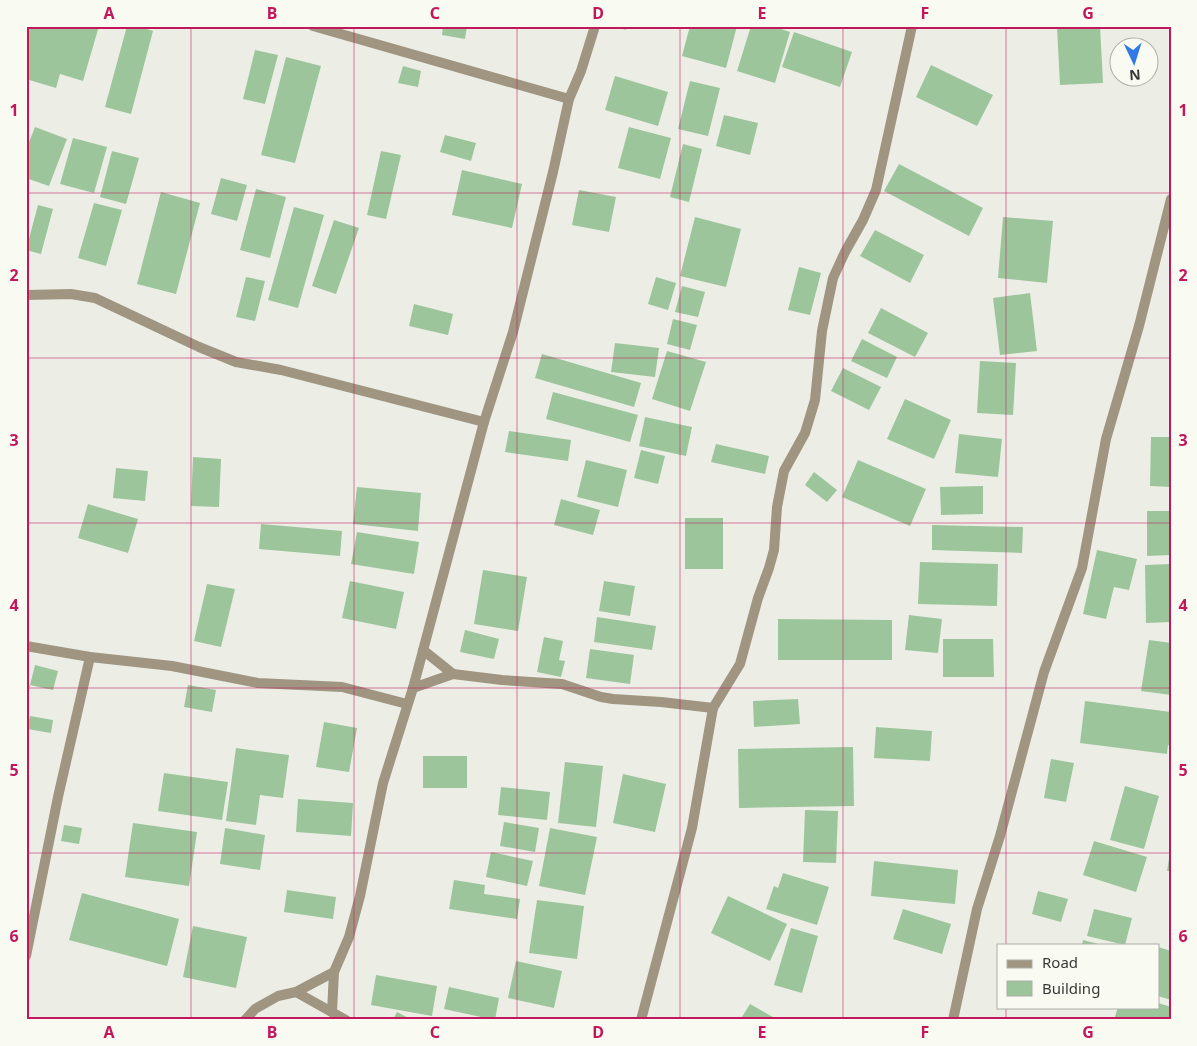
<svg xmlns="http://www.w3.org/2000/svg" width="1197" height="1046" font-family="'Noto Sans',sans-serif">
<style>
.building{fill:#9cc59b}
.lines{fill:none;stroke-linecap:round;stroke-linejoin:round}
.street{stroke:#9f9580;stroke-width:10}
.grid{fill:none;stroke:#c2185b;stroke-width:1;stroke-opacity:0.55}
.neatline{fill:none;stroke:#c2185b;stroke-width:2}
.grid-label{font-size:16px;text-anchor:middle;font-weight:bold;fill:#c2185b}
</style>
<rect width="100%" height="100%" fill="#eceee6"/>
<g class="building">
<polygon points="26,26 99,26 83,81 60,74 56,88 26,79"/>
<polygon points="127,26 137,26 153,31 131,114 105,107"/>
<polygon points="443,26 467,26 465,39 442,35"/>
<polygon points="613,26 627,26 626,30"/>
<polygon points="690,26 737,26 726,68 682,56"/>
<polygon points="751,26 772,26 790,32 775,83 737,71"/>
<polygon points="1100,26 1103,83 1060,85 1057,27"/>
<polygon points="794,32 852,52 840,87 782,67"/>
<polygon points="255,50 278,55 265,104 243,99"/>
<polygon points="286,57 321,66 295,163 261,155"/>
<polygon points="931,65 993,95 977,126 916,97"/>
<polygon points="403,66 421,71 418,87 398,83"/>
<polygon points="615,76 668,92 658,126 605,110"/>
<polygon points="690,81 720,88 708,136 678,129"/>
<polygon points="724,115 758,123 750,155 716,146"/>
<polygon points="35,127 67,139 49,186 26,178 26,150"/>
<polygon points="629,127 671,138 660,179 618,168"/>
<polygon points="445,135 476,143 471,161 440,152"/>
<polygon points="73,138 107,147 94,193 60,184"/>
<polygon points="683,144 702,149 689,202 670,197"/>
<polygon points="112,151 139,158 126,204 100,197"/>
<polygon points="381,151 401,155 386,219 367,215"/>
<polygon points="899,164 983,208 969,236 884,191"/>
<polygon points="462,170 522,184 512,228 452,215"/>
<polygon points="221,178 247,185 237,221 211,214"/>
<polygon points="256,189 286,197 270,258 240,250"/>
<polygon points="579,190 616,197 609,232 572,225"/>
<polygon points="161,192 200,203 176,294 137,284"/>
<polygon points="94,203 122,210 106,266 78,258"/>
<polygon points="38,205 53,209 41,254 26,250"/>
<polygon points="294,207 324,215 298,308 268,300"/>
<polygon points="695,217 741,229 726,287 680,276"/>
<polygon points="1003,217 1053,221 1047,283 998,278"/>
<polygon points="334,220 359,228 336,294 312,286"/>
<polygon points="875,230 924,255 910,283 860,256"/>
<polygon points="799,267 821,273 810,315 788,310"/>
<polygon points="246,277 265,281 255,321 236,317"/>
<polygon points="656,277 676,283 668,310 648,304"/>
<polygon points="682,286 705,292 698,317 675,312"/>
<polygon points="1030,293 1037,351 1000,355 993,298"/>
<polygon points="414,304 453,314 448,335 409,326"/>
<polygon points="881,308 928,333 915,357 868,333"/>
<polygon points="673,319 697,325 690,350 667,344"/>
<polygon points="862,339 897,357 887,378 851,361"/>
<polygon points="615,343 659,348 655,377 611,372"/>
<polygon points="667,351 706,362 690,411 652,399"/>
<polygon points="542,354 641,383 634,407 535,378"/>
<polygon points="980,361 1016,363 1013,415 977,413"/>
<polygon points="843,368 881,387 869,410 831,391"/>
<polygon points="553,392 638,415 630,442 546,419"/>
<polygon points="905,399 951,420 934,459 887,439"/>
<polygon points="645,417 692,427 686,456 639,446"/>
<polygon points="509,431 571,440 568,461 505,452"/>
<polygon points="959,434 1002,439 998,477 955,473"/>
<polygon points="1151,437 1171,437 1171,487 1150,486"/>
<polygon points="716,444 769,456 765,474 711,462"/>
<polygon points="641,450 665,456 658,484 634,478"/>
<polygon points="193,457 221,459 219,507 191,506"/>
<polygon points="586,460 627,470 618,507 577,497"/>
<polygon points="858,460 926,489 910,526 842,497"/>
<polygon points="116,468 148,471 145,501 113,498"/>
<polygon points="814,472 837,490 827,502 805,485"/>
<polygon points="983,486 983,514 941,515 940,487"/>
<polygon points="357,487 421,493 418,531 353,524"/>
<polygon points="561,499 600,510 593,535 554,525"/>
<polygon points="88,504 138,519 128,553 78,538"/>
<polygon points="1147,511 1171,511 1171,555 1147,556"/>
<rect x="685" y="518" width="38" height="51"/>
<polygon points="261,524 342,531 340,556 259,549"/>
<polygon points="932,525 1023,527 1022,553 932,550"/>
<polygon points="357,532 419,542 414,574 351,564"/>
<polygon points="1097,550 1137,559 1129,590 1114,587 1106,619 1083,614"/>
<polygon points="920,562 998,564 997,606 918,604"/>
<polygon points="1171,564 1171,622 1146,623 1145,565"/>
<polygon points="483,570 527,577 518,631 474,624"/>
<polygon points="350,581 404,592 396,629 342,618"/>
<polygon points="604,581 635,586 630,616 599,611"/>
<polygon points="207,584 235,589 221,647 194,641"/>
<polygon points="909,615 942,619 938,653 905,650"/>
<polygon points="597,617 656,626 652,650 594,642"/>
<polygon points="778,619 892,620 892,660 778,660"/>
<polygon points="465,630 499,639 494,659 460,652"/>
<polygon points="544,637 563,641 559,660 565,661 561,677 537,672"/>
<polygon points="943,639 993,639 994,677 943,677"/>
<polygon points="1149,640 1171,643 1171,695 1141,691"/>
<polygon points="590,649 634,655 630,684 586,678"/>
<polygon points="35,665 58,671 53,690 30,685"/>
<polygon points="26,684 30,685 27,698 26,698"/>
<polygon points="188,685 216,690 212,712 184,707"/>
<polygon points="798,699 800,724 754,727 753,701"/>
<polygon points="1085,701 1171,712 1171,746 1168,745 1167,754 1080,743"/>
<polygon points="30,716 53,720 51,733 27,729"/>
<polygon points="324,722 357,728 349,772 316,767"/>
<polygon points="876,727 932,731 930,761 874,758"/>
<polygon points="853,747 854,806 739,808 738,749"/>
<polygon points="236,748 289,755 283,798 260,795 256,825 226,821"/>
<rect x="423" y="756" width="44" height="32"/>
<polygon points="1051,759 1074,763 1066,802 1044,798"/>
<polygon points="565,762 603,766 596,827 558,823"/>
<polygon points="164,773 228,782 222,820 158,811"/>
<polygon points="623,774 666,784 655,832 613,823"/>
<polygon points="1125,786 1159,796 1144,849 1110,840"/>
<polygon points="501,787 550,792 547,820 498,815"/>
<polygon points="298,799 353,803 351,836 296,832"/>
<polygon points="805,810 838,811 836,863 803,862"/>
<polygon points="504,822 539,828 535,852 500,846"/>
<polygon points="133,823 197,832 189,886 125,877"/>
<polygon points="64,825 82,828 79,844 61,841"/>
<polygon points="225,828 265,835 260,870 220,864"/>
<polygon points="550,828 597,837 585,895 539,886"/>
<polygon points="1094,841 1147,857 1136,892 1083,875"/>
<polygon points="491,852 533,861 527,886 486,877"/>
<polygon points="1170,852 1171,852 1171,871 1167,871"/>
<polygon points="874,861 958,870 955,904 871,896"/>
<polygon points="783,873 829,887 817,925 766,909 774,886 778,888"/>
<polygon points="454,880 485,885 484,894 520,899 517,919 449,909"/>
<polygon points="287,890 336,897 333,919 284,912"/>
<polygon points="1038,891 1068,899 1061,922 1032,914"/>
<polygon points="82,893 179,919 167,966 69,940"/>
<polygon points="728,896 787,924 770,961 711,933"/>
<polygon points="537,900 584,906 577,959 529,953"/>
<polygon points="903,909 951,924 942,954 893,939"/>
<polygon points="1094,909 1132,918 1125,945 1087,936"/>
<polygon points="193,926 247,937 236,988 183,977"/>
<polygon points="791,928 818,936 802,993 774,985"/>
<polygon points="1083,940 1098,944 1098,945 1082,945"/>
<polygon points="1158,947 1171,951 1171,1000 1158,996"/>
<polygon points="516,961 562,971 554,1008 508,998"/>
<polygon points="376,975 437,986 432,1016 371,1005"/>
<polygon points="449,987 499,998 495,1020 444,1009"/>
<polygon points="1158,1003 1171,1007 1171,1020 1114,1020 1118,1007 1158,1007"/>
<polygon points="750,1004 778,1020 740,1020"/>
<polygon points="397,1012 412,1020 393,1020"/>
</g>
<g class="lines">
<g class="street">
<polyline points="313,26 569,99"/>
<polyline points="26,295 71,294 95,298 199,347 236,362 281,370 484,422"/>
<polyline points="26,646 90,657 172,666 258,683 342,687 407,704"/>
<polyline points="423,650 453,674"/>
<polyline points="413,688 453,674 502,680 562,684 601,697 613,699 661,702 713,708"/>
<polyline points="26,956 58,797 90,657"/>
<polyline points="296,992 346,1020"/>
<polyline points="332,1012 334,972 349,937 360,896 383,783 413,688 484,422 513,332 553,172 569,99 581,71 595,26"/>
<polyline points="245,1020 255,1009 278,996 296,992 334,972"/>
<polyline points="641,1020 692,828 713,708 740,664 758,598 769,568 774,550 777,507 784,471 805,433 815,400 822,331 833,278 845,252 863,220 876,190 912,26"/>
<polyline points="953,1020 977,909 1000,836 1044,672 1082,568 1106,439 1139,326 1171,199"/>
</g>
</g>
<path class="grid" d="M191 26V1020M354 26V1020M517 26V1020M680 26V1020M843 26V1020M1006 26V945M26 193H1171M26 358H1171M26 523H1171M26 688H1171M26 853H1171M1006 1007V1020"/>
<rect width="1197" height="1046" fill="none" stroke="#f9fbf3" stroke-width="55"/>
<rect x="997" y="944" width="162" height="65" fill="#f9fbf3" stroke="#abada7"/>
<rect x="1007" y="960" width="25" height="8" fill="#9f9580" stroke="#abada7"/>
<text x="1042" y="968" font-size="15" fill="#373835">Road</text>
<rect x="1007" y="981" width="25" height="15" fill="#9cc59b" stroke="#abada7"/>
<text x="1042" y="994" font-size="15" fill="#373835">Building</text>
<g transform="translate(1134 62) rotate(176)"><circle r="24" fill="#f9fbf3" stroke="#abada7"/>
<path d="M0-4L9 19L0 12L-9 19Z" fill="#3179e5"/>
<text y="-8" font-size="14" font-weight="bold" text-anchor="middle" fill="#373835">N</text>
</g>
<rect x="28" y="28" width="1142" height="990" class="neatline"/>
<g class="grid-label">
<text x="109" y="19">A</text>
<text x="272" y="19">B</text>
<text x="435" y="19">C</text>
<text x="598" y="19">D</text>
<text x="762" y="19">E</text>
<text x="925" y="19">F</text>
<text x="1088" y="19">G</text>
<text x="14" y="116">1</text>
<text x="1183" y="116">1</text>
<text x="14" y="281">2</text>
<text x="1183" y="281">2</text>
<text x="14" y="446">3</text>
<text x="1183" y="446">3</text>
<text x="14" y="611">4</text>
<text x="1183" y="611">4</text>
<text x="14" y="776">5</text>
<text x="1183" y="776">5</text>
<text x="14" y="942">6</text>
<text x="1183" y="942">6</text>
<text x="109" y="1038">A</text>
<text x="272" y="1038">B</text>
<text x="435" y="1038">C</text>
<text x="598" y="1038">D</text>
<text x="762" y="1038">E</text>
<text x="925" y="1038">F</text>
<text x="1088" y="1038">G</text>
</g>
</svg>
